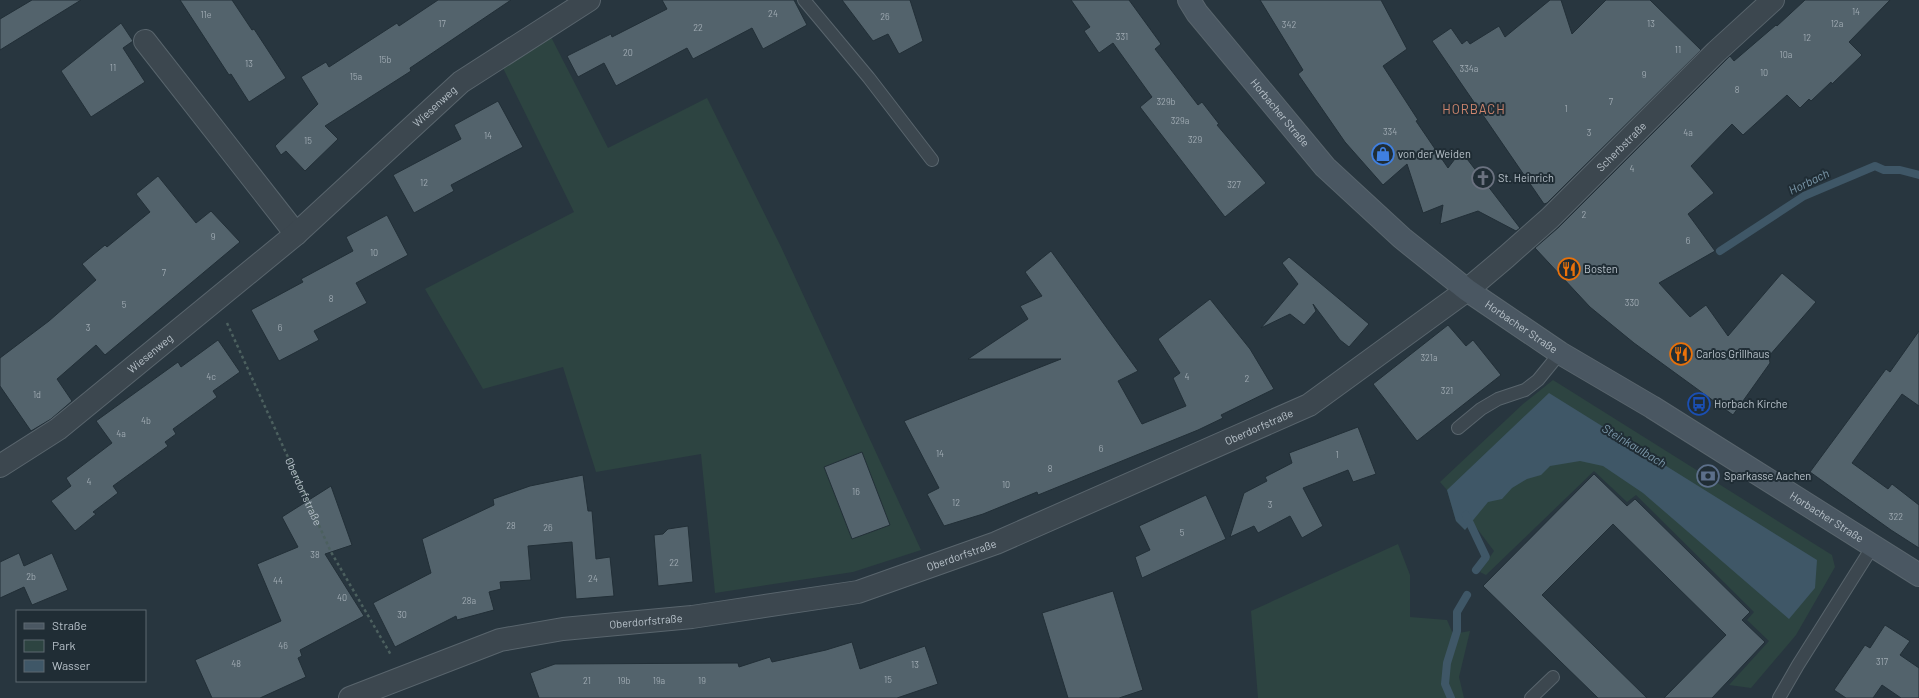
<svg xmlns="http://www.w3.org/2000/svg" width="1919" height="698" font-family="Barlow,sans-serif">
<style>
.green{fill:#2d4441}
.water{fill:#3f5767}
.lines{fill:none;stroke-linecap:round;stroke-linejoin:round}
.stream{stroke:#3f5767;stroke-width:8}
.building{fill:#53636c;stroke:#222f37}
.service-casing{stroke:#59656d;stroke-width:14}
.minor-casing{stroke:#59656d;stroke-width:24}
.secondary-casing{stroke:#59656d;stroke-width:24}
.path{stroke:#4c605f;stroke-width:2.5;stroke-dasharray:3 3;stroke-linecap:butt}
.service{stroke:#3c474f;stroke-width:12}
.minor{stroke:#3c474f;stroke-width:22}
.secondary{stroke:#4a5762;stroke-width:22}
.labels{text-anchor:middle;stroke-width:4;stroke-linejoin:round;paint-order:stroke}
.number-label{font-size:9px;fill:#9faab2}
.street-label{font-size:11px;fill:#b8c2ca;stroke:#202d35}
.poi-label{font-size:11px;fill:#b8c2ca;stroke:#202d35;text-anchor:start}
.water-label{font-size:12px;font-style:italic;fill:#7b98aa;stroke:#202d35}
.quarter-label{font-size:13px;letter-spacing:1px;fill:#cf866e;stroke:#202d35}
</style>
<rect width="100%" height="100%" fill="#28363f"/>
<g class="green">
<polygon points="551,37 608,148 707,98 782,249 921,550 853,572 715,593 701,454 596,472 563,367 483,389 425,289 574,212 503,68"/>
<polygon points="1553,380 1832,555 1835,567 1796,635 1751,688 1729,685 1769,641 1747,620 1754,612 1636,495 1627,502 1594,471 1486,575 1480,572 1494,551 1472,522 1465,530 1456,521 1447,490 1440,482 1523,404"/>
<polygon points="1398,544 1410,575 1410,617 1447,620 1453,634 1470,631 1459,677 1464,698 1258,698 1251,611"/>
</g>
<polygon class="water" points="1549,393 1817,560 1815,588 1789,619 1643,493 1603,466 1580,461 1550,466 1541,475 1527,479 1512,488 1502,499 1488,502 1465,530 1456,521 1447,490"/>
<g class="lines">
<g class="stream">
<polyline points="1720,251 1804,196 1875,166 1884,170 1900,170 1919,175"/>
<polyline points="1466,515 1486,557 1476,570"/>
<polyline points="1451,698 1445,684 1447,663 1457,631 1457,612 1467,595"/>
</g>
</g>
<g class="building">
<polygon points="32,0 81,0 0,50 0,19"/>
<polygon points="180,0 232,0 252,30 254,29 286,78 249,102 231,74 229,75"/>
<polygon points="438,0 511,0 410,68 411,71 325,126 338,139 305,171 286,151 281,155 275,146 318,104 301,77 326,62 329,67 397,23 399,26"/>
<polygon points="662,0 794,0 807,25 763,49 752,28 693,59 687,48 616,86 604,63 578,77 567,56 611,34 612,37 667,9"/>
<polygon points="842,0 910,0 923,41 899,54 888,34 873,41"/>
<polygon points="1071,0 1129,0 1161,44 1155,49 1198,105 1202,102 1219,124 1217,125 1266,183 1225,217 1140,107 1152,97 1113,43 1099,53 1084,31 1090,27"/>
<polygon points="1260,0 1381,0 1407,49 1383,66 1418,120 1416,121 1448,168 1461,151 1520,228 1516,231 1478,211 1440,224 1443,205 1423,213 1407,164 1383,185 1345,142 1298,74 1303,70"/>
<polygon points="1550,0 1561,0 1572,34 1606,0 1650,0 1701,50 1547,203 1544,204 1432,41 1451,28 1462,44 1467,40 1470,44 1499,26 1505,37"/>
<polygon points="1805,0 1890,0 1849,42 1862,55 1832,84 1831,82 1811,101 1809,99 1800,108 1787,95 1743,135 1732,124 1691,166 1714,193 1688,214 1715,251 1659,283 1690,317 1706,305 1728,336 1782,273 1816,302 1769,356 1770,363 1733,415 1634,343 1590,307 1535,248 1559,227 1730,56 1734,61 1776,25 1777,26"/>
<polygon points="121,23 133,41 123,48 145,82 91,117 61,71"/>
<polygon points="498,101 523,147 451,185 454,191 414,213 393,175 461,139 454,125"/>
<polygon points="158,176 196,223 211,211 240,242 105,355 96,345 57,379 72,401 51,419 31,431 0,386 0,358 49,321 96,280 82,264 105,245 107,247 150,212 136,194"/>
<polygon points="387,215 408,255 356,283 367,303 314,331 319,340 279,361 251,310 303,282 301,279 353,251 346,237"/>
<polygon points="1051,251 1138,371 1118,381 1142,424 1186,406 1173,378 1180,373 1158,339 1210,299 1250,349 1274,389 1221,415 1223,418 1198,430 1038,495 1037,492 983,514 944,526 927,494 939,488 904,421 1061,359 968,359 1028,319 1020,306 1042,296 1025,272"/>
<polygon points="1289,257 1369,324 1349,347 1340,340 1313,304 1316,311 1304,325 1290,314 1261,328 1298,284 1282,263"/>
<polygon points="1448,325 1466,346 1473,340 1501,375 1417,441 1373,384"/>
<polygon points="1919,331 1919,406 1902,394 1852,463 1888,489 1892,484 1919,505 1919,548 1891,530 1810,472 1886,369 1890,372"/>
<polygon points="218,340 240,372 213,391 217,397 173,429 176,434 165,442 168,446 113,486 118,493 93,512 96,514 75,531 51,501 71,486 66,478 112,443 96,421 178,362 181,367"/>
<polygon points="1358,427 1376,474 1353,482 1348,470 1303,488 1323,526 1302,538 1290,516 1258,533 1254,526 1230,537 1244,493 1267,481 1265,477 1292,463 1289,453"/>
<polygon points="862,452 890,525 852,539 824,467"/>
<polygon points="1594,474 1627,506 1635,499 1750,612 1742,620 1765,642 1712,698 1664,698 1726,635 1613,524 1542,595 1647,698 1598,698 1483,586"/>
<polygon points="583,475 588,511 592,511 596,559 610,557 614,596 576,599 572,542 528,546 531,580 500,582 501,589 489,592 494,610 457,620 456,616 395,647 373,603 431,573 422,539 494,505 493,499 530,486"/>
<polygon points="331,486 352,545 325,554 364,616 300,650 302,656 298,658 306,677 260,698 212,698 195,660 281,621 257,564 298,547 282,517"/>
<polygon points="1206,495 1226,539 1142,578 1135,557 1150,550 1139,526"/>
<polygon points="688,526 693,582 658,586 654,535 663,534 668,529"/>
<polygon points="19,553 24,566 52,553 68,590 32,605 24,587 0,598 0,562"/>
<polygon points="1113,591 1143,690 1119,698 1068,698 1042,613"/>
<polygon points="1885,625 1910,641 1900,655 1919,668 1919,698 1901,698 1882,685 1873,698 1846,698 1834,690 1865,645 1870,648"/>
<polygon points="852,642 860,669 925,646 938,684 897,698 539,698 530,673 555,664 738,663 739,667 770,657 772,662 826,650"/>
</g>
<g class="lines">
<g class="service-casing">
<g id="service">
<polyline points="804,0 869,78 932,160"/>
<polyline points="1458,428 1481,409 1498,399 1525,390 1538,380 1560,353"/>
<polyline points="1531,698 1553,677"/>
<polyline points="1779,698 1798,665 1873,546"/>
</g>
</g>
<g class="minor-casing">
<g id="minor">
<polyline points="145,41 296,234"/>
<path id="s2" d="M0 466 58 429 296 234 461 82 589 0"/>
<path id="s3" d="M350 698 500 640 563 629 692 617 858 592 996 543 1309 405 1467 290 1506 257 1550 218 1716 52 1773 0"/>
</g>
</g>
<g class="secondary-casing">
<g id="secondary">
<path id="s4" d="M1189 0 1197 13 1325 167 1402 238 1467 290 1560 353 1652 407 1919 575"/>
</g>
</g>
<path class="path" id="s1" d="M227 323 331 552 391 655"/>
<use href="#service" class="service"/>
<use href="#minor" class="minor"/>
<use href="#secondary" class="secondary"/>
</g>
<defs>
<g id="shop-ring" transform="scale(1.15)"><circle r="9.5" fill="#202d35" stroke="#3f7fe0" stroke-width="1.5"/><path d="M-5-2.5h2.3a2.7 3.5 0 0 1 5.4 0H5L5.5 6h-11ZM-1.5-2.5h3a1.5 2.3 0 0 0-3 0Z" fill="#3f7fe0"/></g>
<g id="church-ring" transform="scale(1.15)"><circle r="9.5" fill="#202d35" stroke="#6b7280" stroke-width="1.5"/><path d="M-1.2-6h2.4v3.5h3.3v2.4h-3.3V6h-2.4V-.1h-3.3v-2.4h3.3Z" fill="#6b7280"/></g>
<g id="restaurant-ring" transform="scale(1.15)"><circle r="9.5" fill="#202d35" stroke="#e8710a" stroke-width="1.5"/><path d="M-5-6h1v4h1v-4h1v4h1v-4h1v5L-1.5 .5V6h-2V.5L-5-1ZM5-6V6H3V1.5H1.5Q1.5-4 5-6Z" fill="#e8710a"/></g>
<g id="bus-ring" transform="scale(1.15)"><circle r="9.5" fill="#202d35" stroke="#1a4fb4" stroke-width="1.5"/><path d="M-5-6H5V4H4V6H2V4H-2V6H-4V4H-5ZM-3.5-4V0h7V-4ZM-3.5 1.2v1.5H-2V1.2ZM2 1.2v1.5H3.5V1.2Z" fill="#1a4fb4"/></g>
<g id="bank-ring" transform="scale(1.15)"><circle r="9.5" fill="#202d35" stroke="#5c6f8a" stroke-width="1.5"/><path d="M-6-4H6V4H-6ZM0-2.3a2.3 2.3 0 1 0 0 4.6a2.3 2.3 0 1 0 0-4.6Z" fill="#5c6f8a"/></g>
</defs>
<g fill-rule="evenodd">
<use href="#shop-ring" x="1383" y="154"/>
<use href="#church-ring" x="1483" y="178"/>
<use href="#restaurant-ring" x="1569" y="269"/>
<use href="#restaurant-ring" x="1681" y="354"/>
<use href="#bus-ring" x="1699" y="404"/>
<use href="#bank-ring" x="1708" y="476"/>
</g>
<g class="labels">
<g class="number-label">
<text x="1856" y="15">14</text>
<text x="773" y="17">24</text>
<text x="206" y="18">11e</text>
<text x="885" y="20">26</text>
<text x="442" y="27">17</text>
<text x="1651" y="27">13</text>
<text x="1837" y="27">12a</text>
<text x="1289" y="28">342</text>
<text x="698" y="31">22</text>
<text x="1122" y="40">331</text>
<text x="1807" y="41">12</text>
<text x="1678" y="53">11</text>
<text x="628" y="56">20</text>
<text x="1786" y="58">10a</text>
<text x="385" y="63">15b</text>
<text x="249" y="67">13</text>
<text x="113" y="71">11</text>
<text x="1469" y="72">334a</text>
<text x="1764" y="76">10</text>
<text x="1644" y="78">9</text>
<text x="356" y="80">15a</text>
<text x="1737" y="93">8</text>
<text x="1166" y="105">329b</text>
<text x="1611" y="105">7</text>
<text x="1566" y="112">1</text>
<text x="1180" y="124">329a</text>
<text x="1390" y="135">334</text>
<text x="1589" y="136">3</text>
<text x="1688" y="136">4a</text>
<text x="488" y="139">14</text>
<text x="1195" y="143">329</text>
<text x="308" y="144">15</text>
<text x="1632" y="172">4</text>
<text x="424" y="186">12</text>
<text x="1234" y="188">327</text>
<text x="1584" y="218">2</text>
<text x="213" y="240">9</text>
<text x="1688" y="244">6</text>
<text x="374" y="256">10</text>
<text x="164" y="276">7</text>
<text x="331" y="302">8</text>
<text x="1632" y="306">330</text>
<text x="124" y="308">5</text>
<text x="88" y="331">3</text>
<text x="280" y="331">6</text>
<text x="1429" y="361">321a</text>
<text x="211" y="380">4c</text>
<text x="1187" y="380">4</text>
<text x="1247" y="382">2</text>
<text x="1447" y="394">321</text>
<text x="37" y="398">1d</text>
<text x="146" y="424">4b</text>
<text x="121" y="437">4a</text>
<text x="1101" y="452">6</text>
<text x="940" y="457">14</text>
<text x="1337" y="458">1</text>
<text x="1050" y="472">8</text>
<text x="89" y="485">4</text>
<text x="1006" y="488">10</text>
<text x="856" y="495">16</text>
<text x="956" y="506">12</text>
<text x="1270" y="508">3</text>
<text x="1896" y="520">322</text>
<text x="511" y="529">28</text>
<text x="548" y="531">26</text>
<text x="1182" y="536">5</text>
<text x="315" y="558">38</text>
<text x="674" y="566">22</text>
<text x="31" y="580">2b</text>
<text x="593" y="582">24</text>
<text x="278" y="584">44</text>
<text x="342" y="601">40</text>
<text x="469" y="604">28a</text>
<text x="402" y="618">30</text>
<text x="283" y="649">46</text>
<text x="1882" y="665">317</text>
<text x="236" y="667">48</text>
<text x="915" y="668">13</text>
<text x="888" y="683">15</text>
<text x="587" y="684">21</text>
<text x="624" y="684">19b</text>
<text x="659" y="684">19a</text>
<text x="702" y="684">19</text>
</g>
<g class="street-label">
<text dy="4" stroke="none"><textPath href="#s2" startOffset="565">Wiesenweg</textPath></text>
<text dy="4" stroke="none"><textPath href="#s4" startOffset="145">Horbacher Straße</textPath></text>
<text dy="4" stroke="none"><textPath href="#s3" startOffset="1417">Scherbstraße</textPath></text>
<text dy="4" stroke="none"><textPath href="#s4" startOffset="469">Horbacher Straße</textPath></text>
<text dy="4" stroke="none"><textPath href="#s2" startOffset="188">Wiesenweg</textPath></text>
<text dy="4" stroke="none"><textPath href="#s3" startOffset="956">Oberdorfstraße</textPath></text>
<text dy="4" stroke="none"><textPath href="#s1" startOffset="185">Oberdorfstraße</textPath></text>
<text dy="4" stroke="none"><textPath href="#s4" startOffset="829">Horbacher Straße</textPath></text>
<text dy="4" stroke="none"><textPath href="#s3" startOffset="632">Oberdorfstraße</textPath></text>
<text dy="4" stroke="none"><textPath href="#s3" startOffset="308">Oberdorfstraße</textPath></text>
</g>
<g class="poi-label">
<text x="1398" y="158">von der Weiden</text>
<text x="1498" y="182">St. Heinrich</text>
<text x="1584" y="273">Bosten</text>
<text x="1696" y="358">Carlos Grillhaus</text>
<text x="1714" y="408">Horbach Kirche</text>
<text x="1724" y="480">Sparkasse Aachen</text>
</g>
<g class="water-label">
<text transform="translate(1809 182) rotate(-26)" y="4">Horbach</text>
<text transform="translate(1634 446) rotate(31)" y="4">Steinkaulbach</text>
</g>
<g class="quarter-label">
<text x="1474" y="114">HORBACH</text>
</g>
</g>
<rect x="16" y="610" width="130" height="72" fill="#202d35" stroke="#5d6971"/>
<rect x="24" y="623" width="20" height="6" fill="#4a5762" stroke="#5d6971"/>
<text x="52" y="630" font-size="12" fill="#b8c2ca">Straße</text>
<rect x="24" y="640" width="20" height="12" fill="#2d4441" stroke="#5d6971"/>
<text x="52" y="650" font-size="12" fill="#b8c2ca">Park</text>
<rect x="24" y="660" width="20" height="12" fill="#3f5767" stroke="#5d6971"/>
<text x="52" y="670" font-size="12" fill="#b8c2ca">Wasser</text>
</svg>
